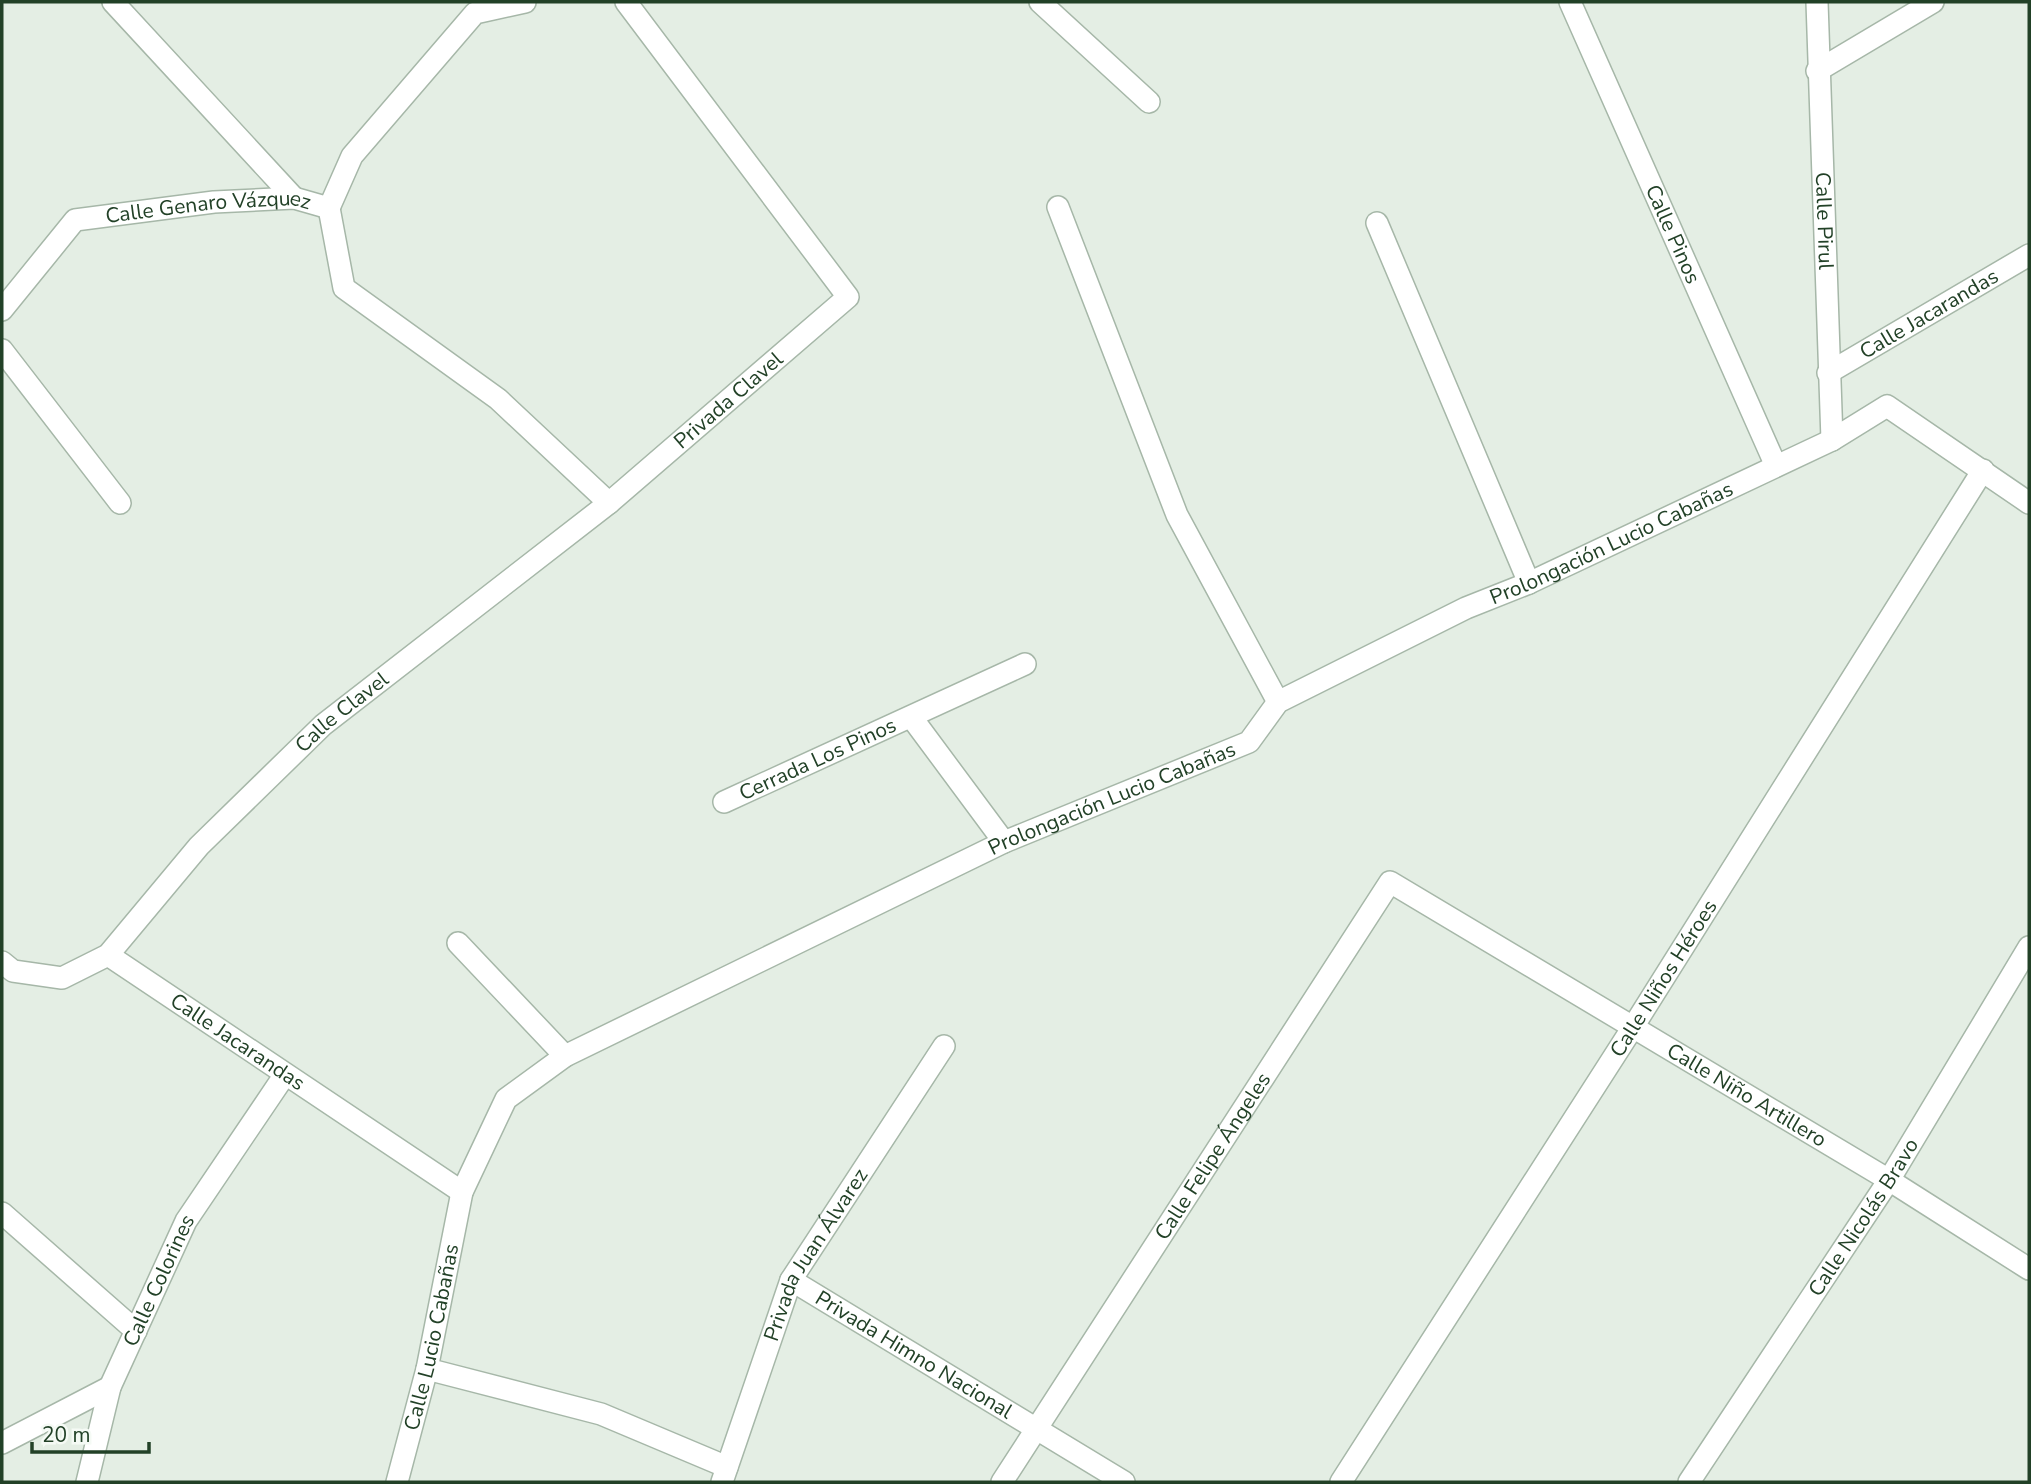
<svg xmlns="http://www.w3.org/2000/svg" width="2031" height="1484" font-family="'Nunito Sans',sans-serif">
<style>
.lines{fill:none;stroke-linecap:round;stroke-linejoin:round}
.street-casing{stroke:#a6b7a8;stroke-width:24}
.street{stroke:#fff;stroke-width:21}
.labels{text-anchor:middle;stroke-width:6;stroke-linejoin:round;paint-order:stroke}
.street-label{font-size:21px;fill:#224127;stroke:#f5faf5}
</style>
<rect width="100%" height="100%" fill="#e4eee4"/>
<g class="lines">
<g class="street-casing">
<g id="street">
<polyline points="113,2 294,198"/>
<polyline points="1040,2 1149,102"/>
<path id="s1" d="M1570 2 1776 466"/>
<path id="s2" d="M1817 2 1832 440"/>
<polyline points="1817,71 1933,2"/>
<polyline points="1058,207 1177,515 1278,702"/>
<polyline points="329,208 344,288 498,399 609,503"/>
<polyline points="329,208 352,156 475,13 525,2"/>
<polyline points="1377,223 1529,583"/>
<path id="s3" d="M2 310 75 220 214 202 294 198 329 208"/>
<polyline points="2,350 120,503"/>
<path id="s4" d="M1828 373 2029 255"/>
<polyline points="912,718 1004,842"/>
<path id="s5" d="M724 802 1025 664"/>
<polyline points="458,943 565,1056"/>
<path id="s6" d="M108 955 462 1192"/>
<path id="s7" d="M2 962 13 971 62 978 108 955 199 846 323 725 609 503 848 297 626 2"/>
<polyline points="2,1213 136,1331"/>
<path id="s8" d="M791 1280 1124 1482"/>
<polyline points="427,1369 601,1414 727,1467"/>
<polyline points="2,1443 110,1387"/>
<path id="s9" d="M87 1482 110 1387 186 1221 284 1076"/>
<path id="s10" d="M397 1482 427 1369 462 1192 506 1099 565 1056 1004 842 1249 742 1278 702 1466 608 1529 583 1832 440 1887 406 2029 503"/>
<path id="s11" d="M722 1482 791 1280 944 1046"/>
<path id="s12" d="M1002 1482 1390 882 1889 1180 2029 1269"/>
<path id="s13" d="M1341 1482 1633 1027 1983 470"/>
<path id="s14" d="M1689 1482 1889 1180 2029 947"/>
</g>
</g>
<use href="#street" class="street"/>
</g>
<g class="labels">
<g class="street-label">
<text dy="7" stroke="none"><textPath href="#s3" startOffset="250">Calle Genaro Vázquez</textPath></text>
<text dy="7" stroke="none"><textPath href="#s2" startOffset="219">Calle Pirul</textPath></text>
<text dy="7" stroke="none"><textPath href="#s1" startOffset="254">Calle Pinos</textPath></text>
<text dy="7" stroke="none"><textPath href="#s4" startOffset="117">Calle Jacarandas</textPath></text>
<text dy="7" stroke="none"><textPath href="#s7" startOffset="950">Privada Clavel</textPath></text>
<text dy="7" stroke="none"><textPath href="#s10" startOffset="1645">Prolongación Lucio Cabañas</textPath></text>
<text dy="7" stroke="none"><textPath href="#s7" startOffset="453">Calle Clavel</textPath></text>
<text dy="7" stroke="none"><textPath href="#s5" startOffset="103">Cerrada Los Pinos</textPath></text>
<text dy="7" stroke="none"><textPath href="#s10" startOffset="1078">Prolongación Lucio Cabañas</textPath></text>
<text dy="7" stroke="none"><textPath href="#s13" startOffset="598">Calle Niños Héroes</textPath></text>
<text dy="7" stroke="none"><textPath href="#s6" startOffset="156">Calle Jacarandas</textPath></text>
<text dy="7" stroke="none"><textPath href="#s12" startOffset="1130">Calle Niño Artillero</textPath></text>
<text dy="7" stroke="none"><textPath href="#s12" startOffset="388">Calle Felipe Ángeles</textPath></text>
<text dy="7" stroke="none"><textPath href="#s14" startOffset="317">Calle Nicolás Bravo</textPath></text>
<text dy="7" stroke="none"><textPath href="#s11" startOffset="247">Privada Juan Álvarez</textPath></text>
<text dy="7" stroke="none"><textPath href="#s9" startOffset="215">Calle Colorines</textPath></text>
<text dy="7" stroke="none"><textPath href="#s10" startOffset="149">Calle Lucio Cabañas</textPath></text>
<text dy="7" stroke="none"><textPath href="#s8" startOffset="144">Privada Himno Nacional</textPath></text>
</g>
</g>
<rect width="2031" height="1484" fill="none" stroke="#224127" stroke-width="7"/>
<path d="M32 1442v10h117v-10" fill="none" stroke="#224127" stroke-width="3.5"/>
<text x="42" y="1442" font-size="21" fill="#224127" stroke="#f5faf5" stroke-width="5" paint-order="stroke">20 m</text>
</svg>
